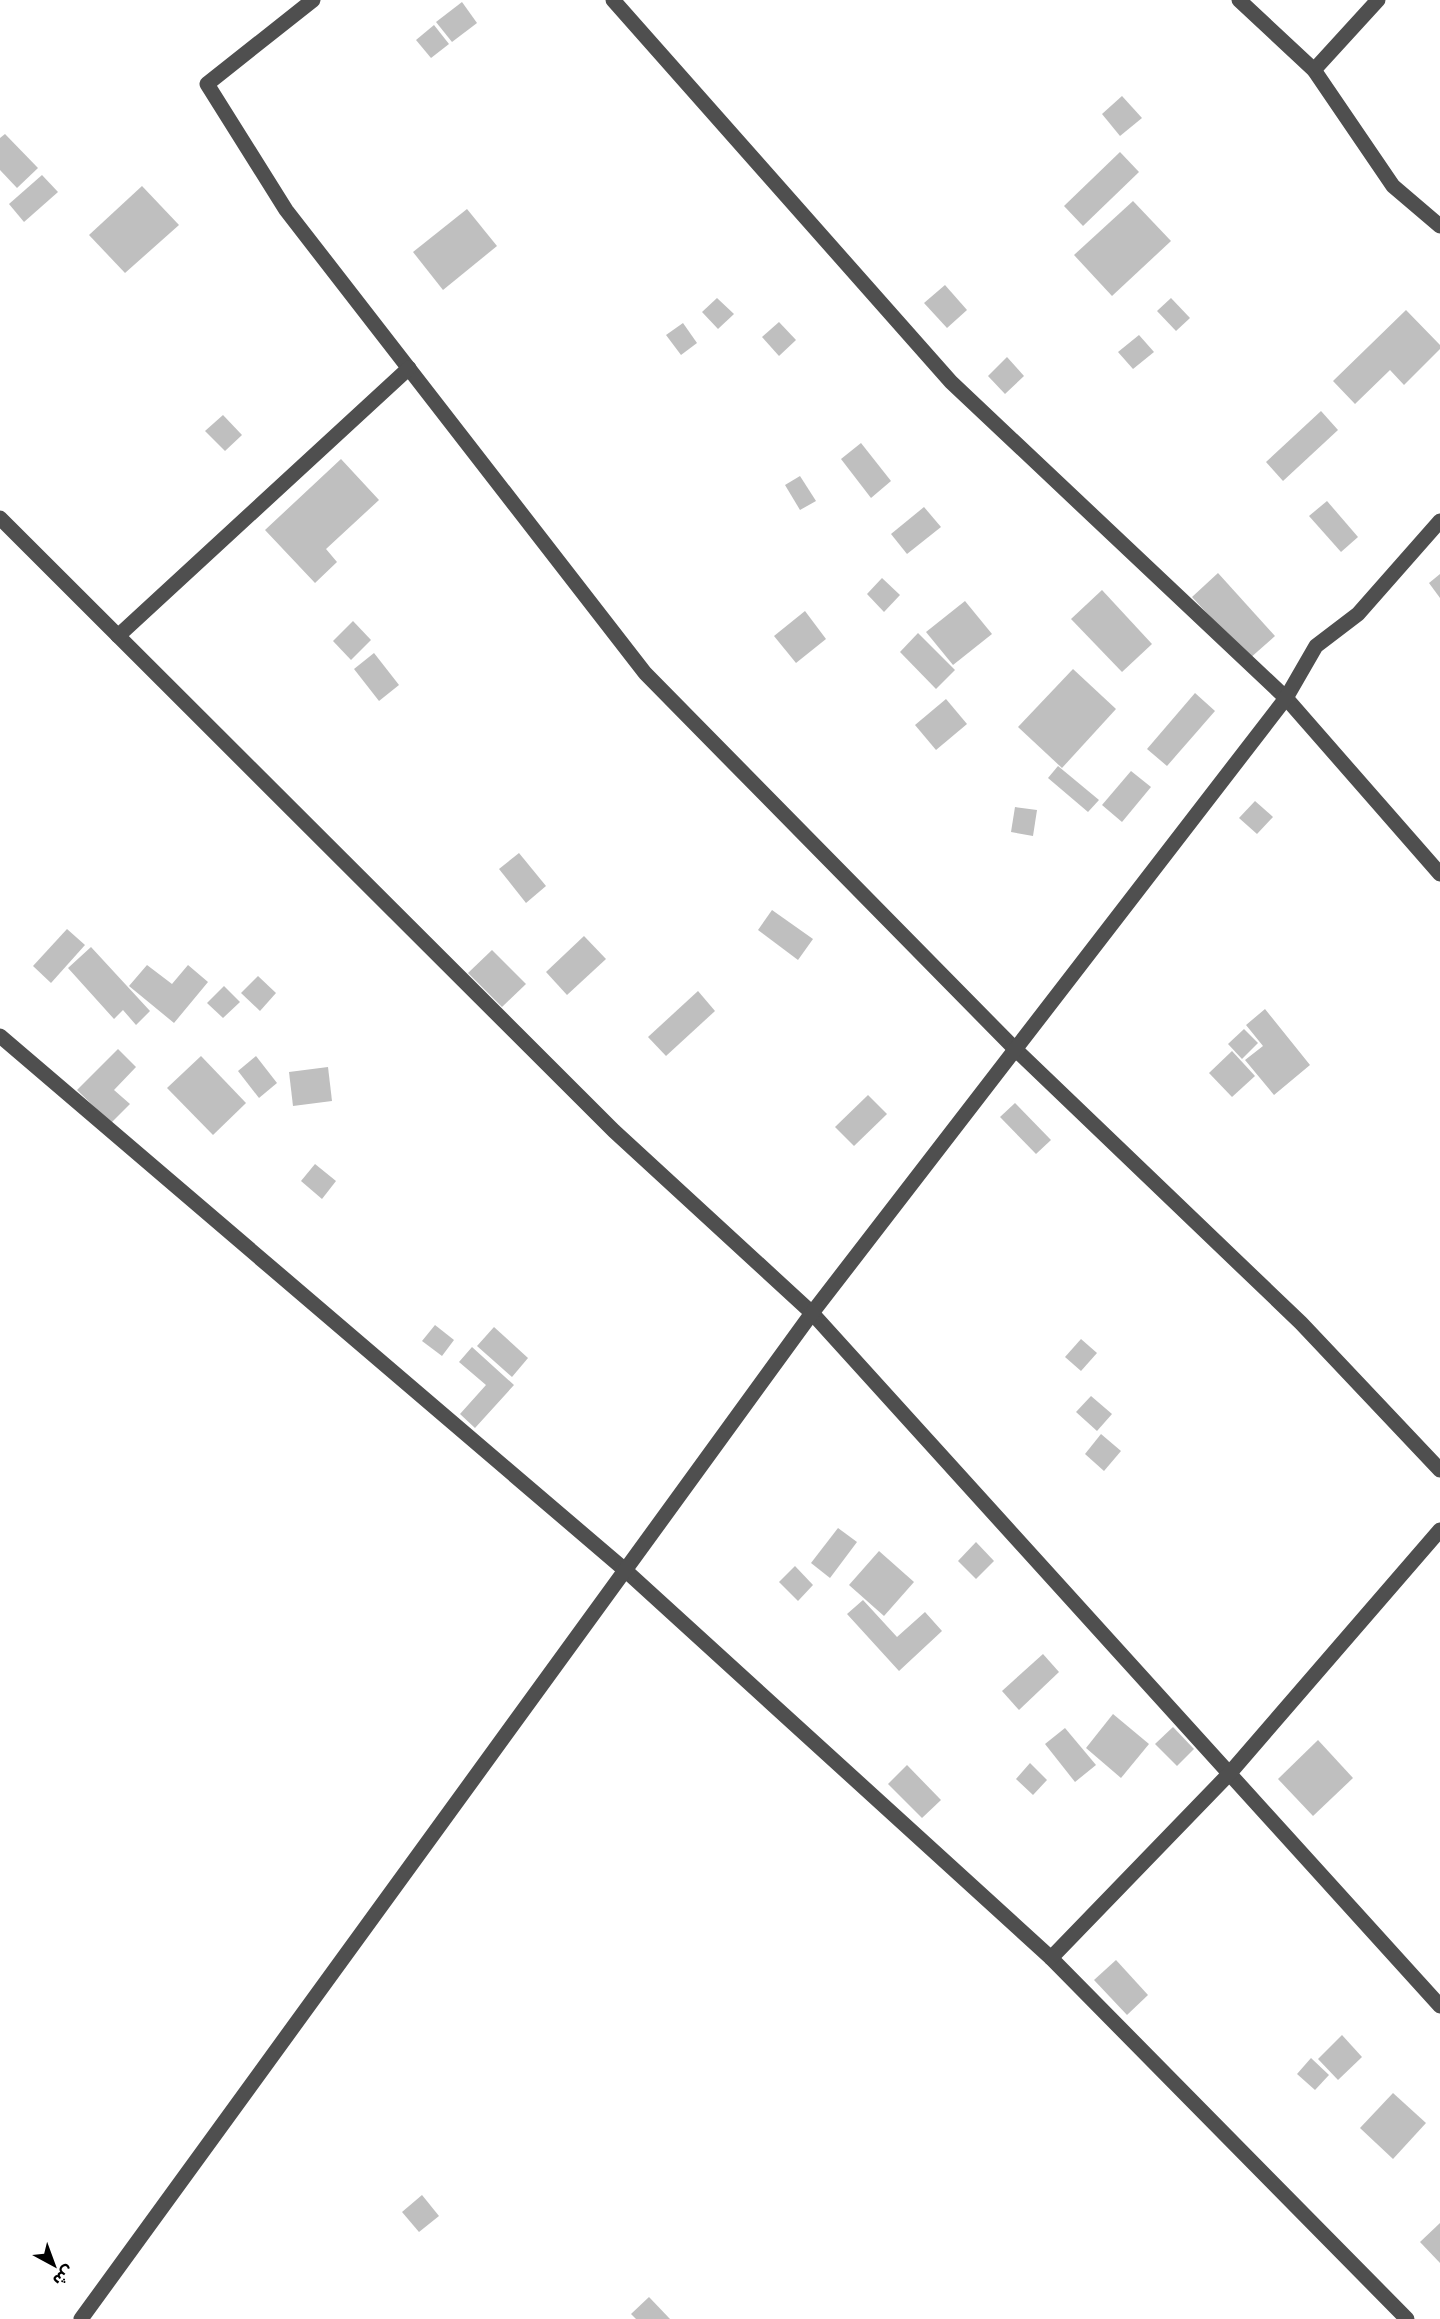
<svg xmlns="http://www.w3.org/2000/svg" width="1440" height="2319" font-family="Ubuntu,'Noto Sans Arabic',sans-serif">
<style>
.building{fill:#bfbfbf}
.lines{fill:none;stroke-linecap:round;stroke-linejoin:round}
.minor{stroke:#4f4f4f;stroke-width:15}
</style>
<rect width="100%" height="100%" fill="#fff"/>
<g class="building">
<polygon points="462,2 477,23 452,42 436,22"/>
<polygon points="434,25 449,44 431,58 416,40"/>
<polygon points="1122,96 1142,118 1120,136 1102,114"/>
<polygon points="5,134 38,168 17,188 0,170 0,138"/>
<polygon points="1120,152 1139,172 1083,226 1064,206"/>
<polygon points="42,175 58,192 24,222 9,204"/>
<polygon points="142,186 179,225 125,273 89,235"/>
<polygon points="1133,201 1171,241 1112,296 1074,255"/>
<polygon points="467,209 497,246 443,290 413,252"/>
<polygon points="945,285 967,310 947,328 924,303"/>
<polygon points="717,298 734,314 718,329 702,312"/>
<polygon points="1171,298 1190,318 1176,331 1157,311"/>
<polygon points="1406,310 1440,345 1440,349 1404,385 1390,370 1355,404 1333,381"/>
<polygon points="779,322 796,340 779,356 762,337"/>
<polygon points="683,323 697,343 681,355 666,335"/>
<polygon points="1139,335 1154,352 1133,369 1118,352"/>
<polygon points="1007,357 1024,376 1005,394 988,376"/>
<polygon points="1321,411 1338,430 1283,481 1266,462"/>
<polygon points="223,415 242,435 225,451 205,431"/>
<polygon points="861,443 891,481 871,498 841,459"/>
<polygon points="341,459 379,500 326,549 337,562 315,583 265,530"/>
<polygon points="800,476 816,501 800,510 785,485"/>
<polygon points="1327,501 1358,537 1341,552 1309,516"/>
<polygon points="924,507 941,527 907,554 891,534"/>
<polygon points="1218,573 1275,636 1249,659 1192,597"/>
<polygon points="1440,574 1440,598 1429,583"/>
<polygon points="882,578 900,595 884,612 867,594"/>
<polygon points="1102,590 1152,644 1122,672 1071,619"/>
<polygon points="965,601 992,634 953,665 926,632"/>
<polygon points="805,611 826,639 796,663 774,636"/>
<polygon points="353,621 371,640 351,660 333,641"/>
<polygon points="918,633 955,670 936,689 900,652"/>
<polygon points="374,653 399,685 379,701 354,669"/>
<polygon points="1073,669 1116,709 1062,768 1018,727"/>
<polygon points="1195,693 1215,711 1167,766 1147,749"/>
<polygon points="946,699 967,724 936,750 915,725"/>
<polygon points="1058,766 1099,800 1088,812 1048,778"/>
<polygon points="1131,771 1151,787 1122,822 1102,805"/>
<polygon points="1255,801 1273,817 1257,834 1239,818"/>
<polygon points="1015,807 1037,810 1033,836 1011,832"/>
<polygon points="519,853 546,886 526,903 499,869"/>
<polygon points="772,910 813,939 798,960 758,930"/>
<polygon points="67,929 85,945 51,983 33,966"/>
<polygon points="584,936 606,959 567,995 546,972"/>
<polygon points="91,947 150,1011 136,1025 123,1010 114,1019 68,968"/>
<polygon points="492,950 526,984 502,1007 468,973"/>
<polygon points="147,965 172,984 188,965 208,982 174,1023 129,986"/>
<polygon points="258,976 276,993 260,1011 241,993"/>
<polygon points="224,986 240,1002 223,1018 207,1003"/>
<polygon points="698,991 715,1011 666,1056 648,1037"/>
<polygon points="1265,1009 1310,1065 1274,1095 1245,1060 1263,1046 1246,1025"/>
<polygon points="1244,1029 1258,1043 1242,1059 1228,1044"/>
<polygon points="118,1049 136,1067 114,1090 130,1104 111,1123 77,1090"/>
<polygon points="1232,1051 1255,1076 1232,1097 1209,1073"/>
<polygon points="201,1056 246,1103 213,1135 167,1088"/>
<polygon points="256,1056 277,1083 259,1098 238,1071"/>
<polygon points="328,1067 332,1101 293,1106 289,1072"/>
<polygon points="868,1095 887,1114 854,1146 835,1127"/>
<polygon points="1015,1103 1051,1140 1036,1154 1000,1117"/>
<polygon points="315,1164 336,1181 322,1199 301,1181"/>
<polygon points="435,1325 454,1340 442,1356 422,1341"/>
<polygon points="494,1327 528,1358 512,1377 477,1346"/>
<polygon points="1081,1339 1097,1353 1081,1371 1065,1357"/>
<polygon points="472,1347 514,1385 475,1428 460,1414 486,1385 459,1362"/>
<polygon points="1091,1396 1112,1414 1097,1431 1076,1412"/>
<polygon points="1101,1434 1121,1451 1104,1471 1085,1454"/>
<polygon points="838,1528 857,1542 830,1578 811,1563"/>
<polygon points="976,1542 994,1561 976,1579 958,1561"/>
<polygon points="879,1551 914,1582 884,1616 849,1585"/>
<polygon points="795,1566 813,1585 798,1601 779,1582"/>
<polygon points="863,1600 897,1637 925,1612 942,1631 899,1671 847,1614"/>
<polygon points="1043,1654 1059,1672 1019,1710 1002,1691"/>
<polygon points="1113,1714 1149,1744 1121,1778 1086,1748"/>
<polygon points="1173,1727 1194,1749 1177,1766 1155,1744"/>
<polygon points="1065,1728 1096,1765 1075,1782 1045,1744"/>
<polygon points="1318,1740 1353,1778 1313,1816 1278,1779"/>
<polygon points="1030,1763 1047,1780 1033,1795 1016,1779"/>
<polygon points="907,1765 941,1800 922,1818 888,1784"/>
<polygon points="1116,1960 1148,1995 1127,2015 1094,1980"/>
<polygon points="1342,2035 1362,2057 1338,2080 1318,2059"/>
<polygon points="1311,2058 1329,2075 1315,2090 1297,2074"/>
<polygon points="1393,2093 1426,2123 1393,2159 1360,2128"/>
<polygon points="422,2195 439,2216 419,2232 402,2212"/>
<polygon points="1440,2223 1440,2263 1420,2242"/>
<polygon points="649,2297 670,2319 636,2319 631,2314"/>
</g>
<g class="lines">
<g class="minor">
<polyline points="313,0 207,84 286,210 645,673 1015,1049 1301,1323 1440,1470"/>
<polyline points="613,0 951,382 1286,698 1440,874"/>
<polyline points="1239,0 1314,70 1393,186 1440,226"/>
<polyline points="1314,70 1378,0"/>
<polyline points="0,518 614,1131 812,1313 1440,2006"/>
<polyline points="118,636 409,368"/>
<polyline points="0,1036 625,1570 1051,1958 1407,2319"/>
<polyline points="1051,1958 1229,1774 1440,1530"/>
<polyline points="81,2319 812,1313 1286,698 1316,646 1358,614 1440,521"/>
</g>
</g>
<g transform="translate(54 2265) rotate(139)" stroke="#ffffff" stroke-width="4.5" paint-order="stroke">
<path d="M0-4.5L10 22L0 15L-10 22Z" fill="#000000"/>
<text y="-9" font-size="16" font-weight="bold" text-anchor="middle" fill="#000000">ش</text>
</g>
</svg>
